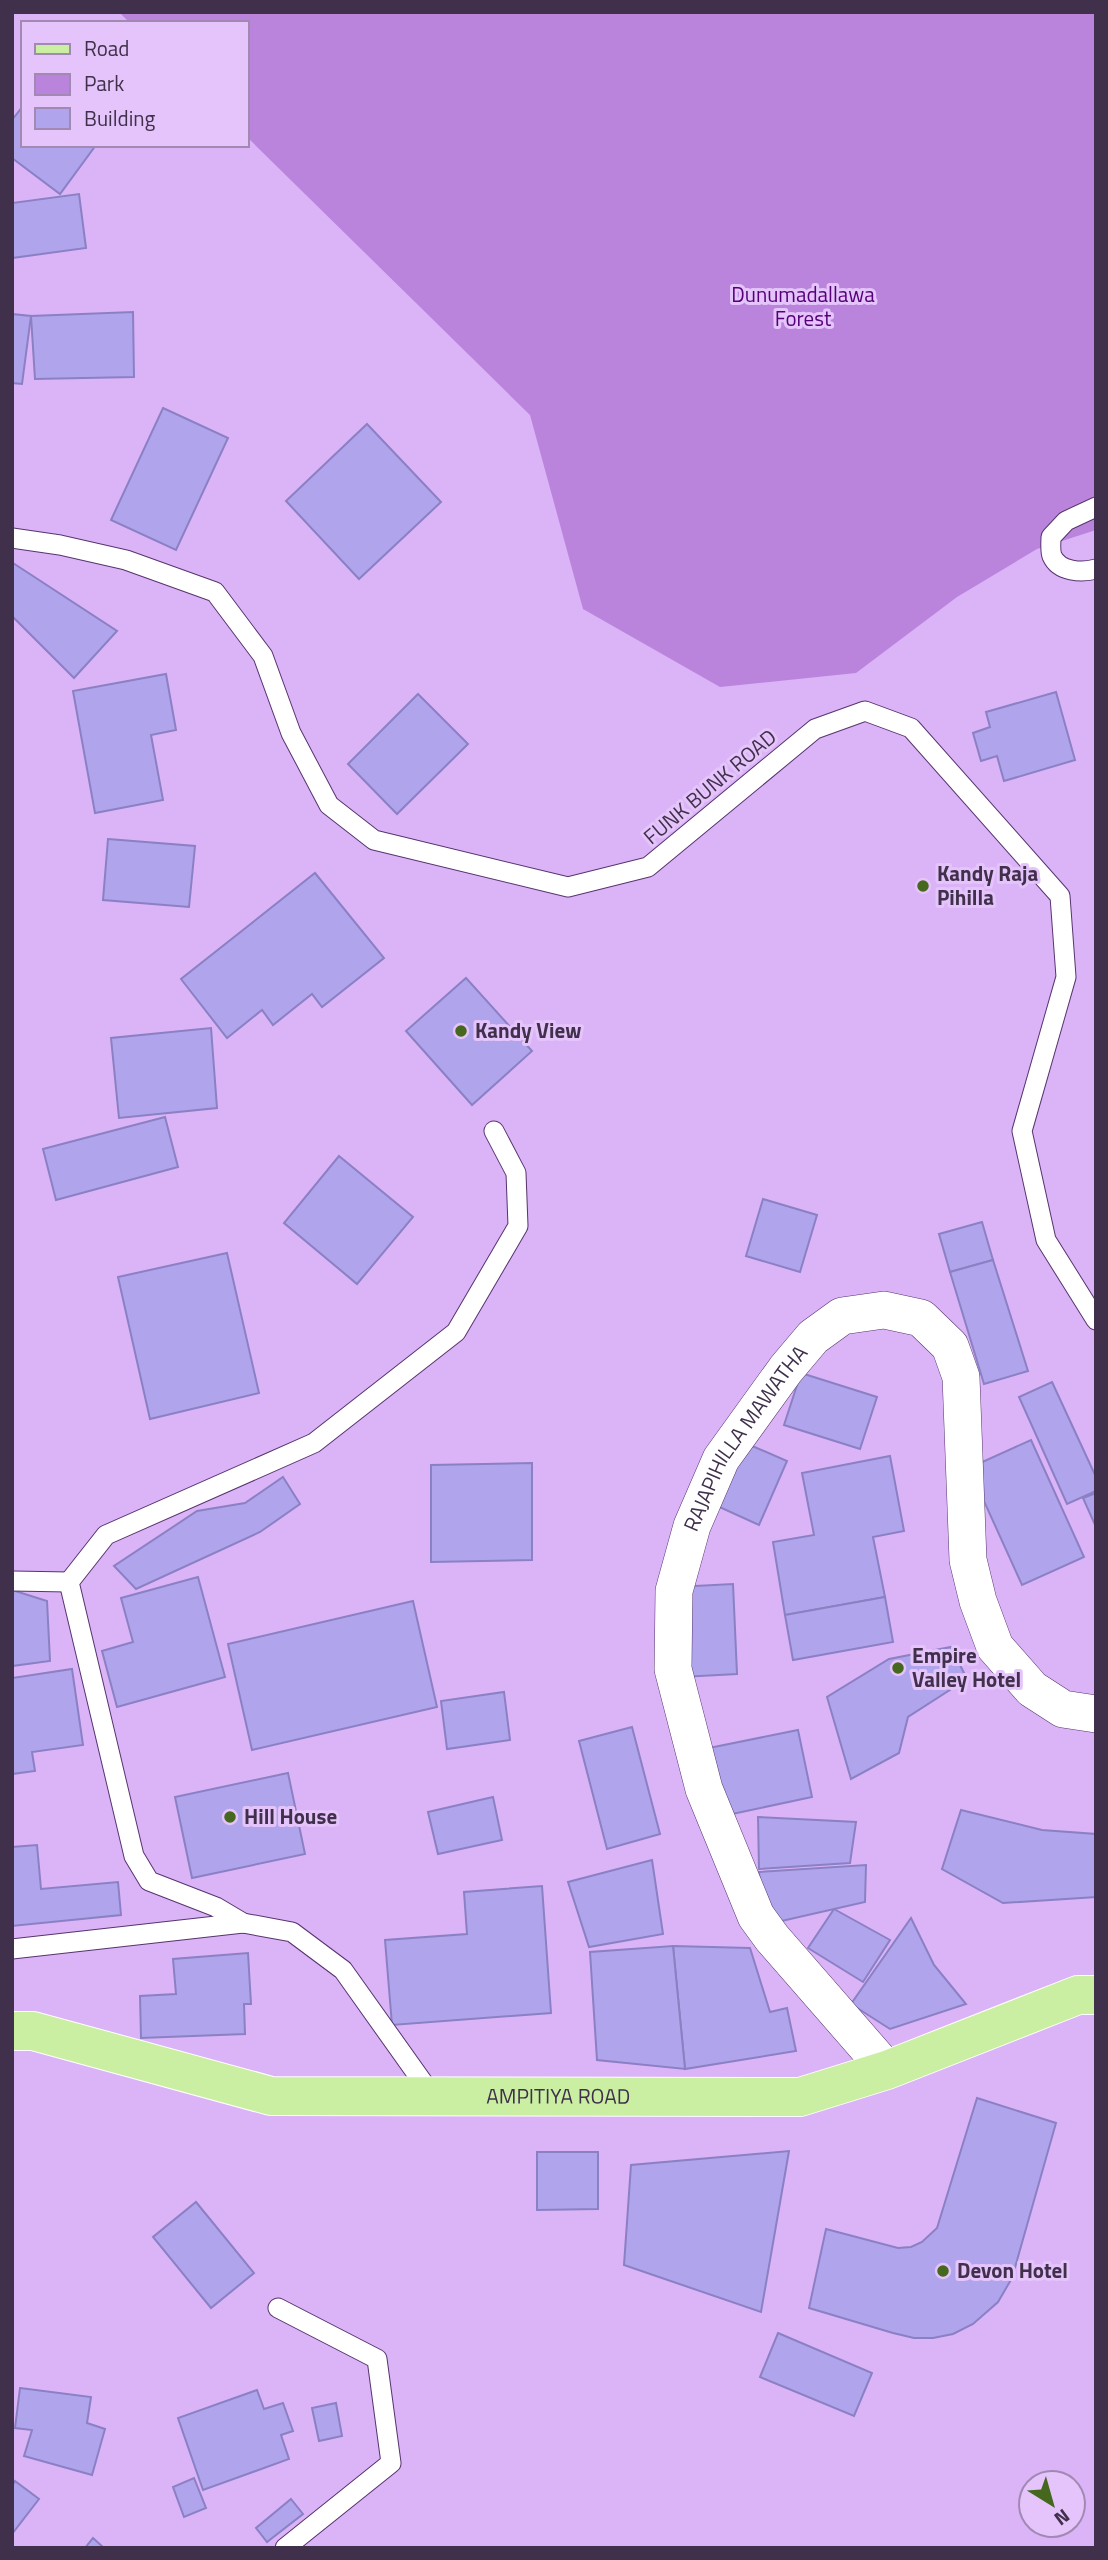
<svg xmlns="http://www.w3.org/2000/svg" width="1108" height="2560" font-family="'Titillium Web',sans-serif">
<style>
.green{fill:#ba84dd}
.building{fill:#b0a5ec;stroke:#8b80c4;stroke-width:2}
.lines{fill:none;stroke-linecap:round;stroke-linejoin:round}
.service-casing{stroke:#57346e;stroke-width:21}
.minor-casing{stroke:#57346e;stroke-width:38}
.primary-casing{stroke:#fff;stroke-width:40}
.service{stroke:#fff;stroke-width:19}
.minor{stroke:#fff;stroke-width:37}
.primary{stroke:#caefa2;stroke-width:38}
.poi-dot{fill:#45671e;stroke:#e4c4fa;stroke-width:2.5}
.labels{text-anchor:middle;stroke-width:6;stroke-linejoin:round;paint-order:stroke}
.park-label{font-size:21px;fill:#550079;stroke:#e4c4fa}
.street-label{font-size:21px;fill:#40304b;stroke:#e4c4fa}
.poi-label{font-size:21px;font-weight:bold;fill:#40304b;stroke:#e4c4fa;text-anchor:start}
</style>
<rect width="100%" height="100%" fill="#dbb3f7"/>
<polygon class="green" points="119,12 1096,12 1096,530 1037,549 957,597 856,673 720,687 583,609 530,415 247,137 247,23 130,23"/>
<g class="building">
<polygon points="23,106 23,145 96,145 60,194 12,158 12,120"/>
<polygon points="79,194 86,248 12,258 12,203"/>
<polygon points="133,312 134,377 35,379 31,316"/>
<polygon points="12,314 31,316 22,384 12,383"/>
<polygon points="163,408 228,438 176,550 111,520"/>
<polygon points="367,424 441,502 359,579 286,501"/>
<polygon points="13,563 117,631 74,678 12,616"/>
<polygon points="166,674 176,730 151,735 163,800 95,813 73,691"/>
<polygon points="1056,692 1075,760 1004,781 997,756 981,761 973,733 990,727 986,712"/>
<polygon points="418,694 468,744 397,814 348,764"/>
<polygon points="108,839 195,846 189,907 103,900"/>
<polygon points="315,873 384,958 322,1007 312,994 273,1025 262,1010 227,1038 181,979"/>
<polygon points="466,978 532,1051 472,1105 406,1031"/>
<polygon points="211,1028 217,1108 119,1118 111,1038"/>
<polygon points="165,1117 178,1167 56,1200 43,1149"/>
<polygon points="339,1156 413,1217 357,1284 284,1223"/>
<polygon points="763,1199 817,1215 800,1272 746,1256"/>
<polygon points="982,1222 993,1260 950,1272 939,1234"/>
<polygon points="227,1253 259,1393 150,1419 118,1277"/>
<polygon points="993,1260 1028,1371 984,1384 950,1272"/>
<polygon points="801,1373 877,1397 860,1449 784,1425"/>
<polygon points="1052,1382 1096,1477 1096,1491 1067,1504 1019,1397"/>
<polygon points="1031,1440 1084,1557 1022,1585 969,1468"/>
<polygon points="743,1442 787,1461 759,1525 715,1505"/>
<polygon points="890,1456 904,1531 873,1537 885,1597 785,1615 773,1542 814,1535 802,1473"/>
<polygon points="532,1463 532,1560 431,1562 431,1465"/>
<polygon points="283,1477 300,1504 260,1532 136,1589 114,1566 197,1511 245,1503"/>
<polygon points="1096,1493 1096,1527 1083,1498"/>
<polygon points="198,1577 225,1677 117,1707 102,1651 133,1642 121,1598"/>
<polygon points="733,1584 737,1674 681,1677 676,1587"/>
<polygon points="12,1590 47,1601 50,1661 12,1666"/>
<polygon points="885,1597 893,1642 793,1660 785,1615"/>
<polygon points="413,1601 437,1707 252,1750 228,1644"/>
<polygon points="951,1647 967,1679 908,1717 899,1753 851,1779 827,1697 889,1659"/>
<polygon points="72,1669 83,1745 32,1752 35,1771 12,1774 12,1678"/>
<polygon points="504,1692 510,1740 447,1749 441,1701"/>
<polygon points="632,1727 660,1834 607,1849 579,1741"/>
<polygon points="798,1730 812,1797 718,1817 704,1749"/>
<polygon points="288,1773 305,1854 192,1878 175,1797"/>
<polygon points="493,1797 502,1840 438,1854 428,1812"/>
<polygon points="961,1810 1042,1830 1096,1834 1096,1897 1003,1903 942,1869"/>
<polygon points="758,1817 856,1822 850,1863 759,1869"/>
<polygon points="37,1845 41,1889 118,1882 121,1915 12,1926 12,1847"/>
<polygon points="652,1860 663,1934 589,1947 568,1882"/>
<polygon points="866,1865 865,1902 764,1925 759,1872"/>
<polygon points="542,1886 551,2013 392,2025 385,1940 467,1934 464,1892"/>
<polygon points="834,1909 890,1940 863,1982 808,1948"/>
<polygon points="911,1918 934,1965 966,2004 890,2029 851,2004"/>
<polygon points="673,1946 750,1948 770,2012 787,2008 796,2051 685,2069"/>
<polygon points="673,1946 685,2069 597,2060 590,1952"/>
<polygon points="248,1953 251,2004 244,2004 245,2034 141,2038 140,1996 176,1994 173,1959"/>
<polygon points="977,2098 1056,2123 1012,2278 998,2302 973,2324 953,2334 933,2338 914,2338 893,2333 809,2308 826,2229 898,2248 911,2247 922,2242 937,2228"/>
<polygon points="789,2151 761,2312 624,2265 631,2165"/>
<polygon points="537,2152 598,2152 598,2209 537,2210"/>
<polygon points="196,2202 254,2273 211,2308 153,2237"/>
<polygon points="778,2333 872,2373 854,2416 760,2377"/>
<polygon points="20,2388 91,2397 87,2423 105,2429 92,2475 24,2456 32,2430 15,2428"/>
<polygon points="257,2390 264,2409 283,2403 293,2431 281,2435 289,2459 203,2490 178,2418"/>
<polygon points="336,2403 342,2436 319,2441 312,2408"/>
<polygon points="194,2478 206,2508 184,2517 173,2487"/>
<polygon points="15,2481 39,2499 12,2534 12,2486"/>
<polygon points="291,2499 303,2514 267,2542 256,2528"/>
<polygon points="93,2538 104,2548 85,2548"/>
</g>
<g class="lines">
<g class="service-casing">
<g id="service">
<path d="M1096 507 1066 521 1051 537C1051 542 1050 551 1052 556 1059 572 1082 573 1096 569"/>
<polyline points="12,538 60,545 126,560 215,592 263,656 291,733 329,805 374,840 568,887 648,867 815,729 865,711 911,728 1060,896 1066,977 1022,1131 1046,1240 1096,1320"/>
<polyline points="12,1581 69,1582"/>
<polyline points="243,1923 216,1907 149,1881 134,1856 69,1582 106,1535 314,1443 456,1332 518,1226 516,1173 494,1131"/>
<polyline points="12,1949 243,1923 292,1932 343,1970 434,2098"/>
<polyline points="278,2308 377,2359 391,2463 285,2548"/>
</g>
</g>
<g class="minor-casing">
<g id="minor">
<path id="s1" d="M887 2070 772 1938 756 1916 704 1789 673 1669 674 1591 692 1526 721 1459 786 1369 813 1337 842 1316 884 1310 921 1318 950 1346 961 1377 968 1560 978 1601 995 1647 1032 1689 1063 1709 1096 1714"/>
</g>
</g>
<g class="primary-casing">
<g id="primary">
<path id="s2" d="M12 2031H33L271 2096 800 2097 887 2070 1078 1995H1096"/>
</g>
</g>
<use href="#service" class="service"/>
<use href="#minor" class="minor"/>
<use href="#primary" class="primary"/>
</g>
<g class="poi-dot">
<circle cx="923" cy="886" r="7"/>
<circle cx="461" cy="1031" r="7"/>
<circle cx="898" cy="1668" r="7"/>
<circle cx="230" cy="1817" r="7"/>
<circle cx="943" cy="2271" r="7"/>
</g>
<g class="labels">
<g class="park-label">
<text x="803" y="302">Dunumadallawa<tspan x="803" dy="24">Forest</tspan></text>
</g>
<g class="street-label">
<text transform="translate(710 787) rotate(-40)" y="7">FUNK BUNK ROAD</text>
<text dy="7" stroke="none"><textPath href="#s1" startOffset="712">RAJAPIHILLA MAWATHA</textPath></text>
<text dy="7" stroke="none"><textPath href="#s2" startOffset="555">AMPITIYA ROAD</textPath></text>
</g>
<g class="poi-label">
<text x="937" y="881">Kandy Raja<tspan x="937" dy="24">Pihilla</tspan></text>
<text x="475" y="1038">Kandy View</text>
<text x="912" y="1663">Empire<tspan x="912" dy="24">Valley Hotel</tspan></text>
<text x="244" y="1824">Hill House</text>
<text x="957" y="2278">Devon Hotel</text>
</g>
</g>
<rect width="1108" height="2560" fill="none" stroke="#40304b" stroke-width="28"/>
<rect x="21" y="21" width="228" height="126" fill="#e4c4fa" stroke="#a289b4" stroke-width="2"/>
<rect x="35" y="44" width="35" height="10" fill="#caefa2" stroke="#a289b4" stroke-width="2"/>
<text x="84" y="56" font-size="21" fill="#40304b">Road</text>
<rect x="35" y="74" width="35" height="21" fill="#ba84dd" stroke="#a289b4" stroke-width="2"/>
<text x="84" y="91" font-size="21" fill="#40304b">Park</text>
<rect x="35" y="108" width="35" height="21" fill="#b0a5ec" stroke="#a289b4" stroke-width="2"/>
<text x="84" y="126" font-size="21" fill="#40304b">Building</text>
<g transform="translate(1052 2504) rotate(143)"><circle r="33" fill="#e4c4fa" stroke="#a289b4" stroke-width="2"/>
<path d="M0-5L12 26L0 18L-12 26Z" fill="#45671e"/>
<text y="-10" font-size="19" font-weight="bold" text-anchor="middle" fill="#40304b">N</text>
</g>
</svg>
